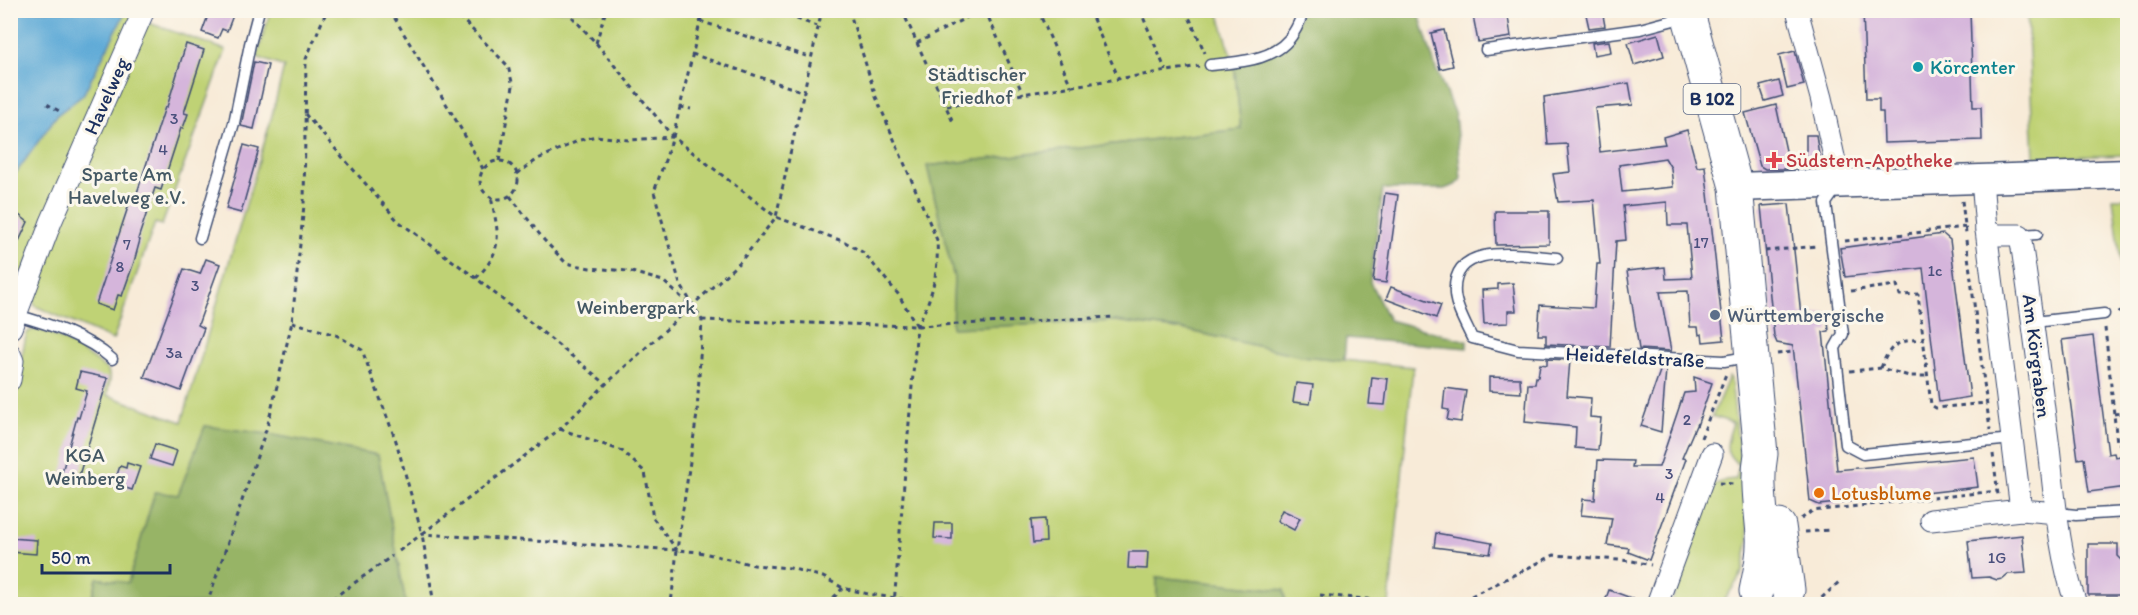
<svg xmlns="http://www.w3.org/2000/svg" width="2138" height="615" font-family="Itim,sans-serif">
<style>
.green{fill:#bfd275;stroke:#6d806a;stroke-width:1.5}
.forest{fill:#97b466;stroke:#597262;stroke-width:1.5}
.water{fill:#5eaad7;stroke:#3c6c9a;stroke-width:1.5}
.building{fill:#d5b5db;fill-rule:evenodd}
.lines{fill:none;stroke-linecap:round;stroke-linejoin:round}
.lane-casing{stroke:#3c4b70;stroke-width:13}
.street-casing{stroke:#3c4b70;stroke-width:23}
.secondary-casing{stroke:#3c4b70;stroke-width:31}
.primary-casing{stroke:#3c4b70;stroke-width:35}
.path{stroke:#3c4b70;stroke-width:3;stroke-dasharray:4.5 4.5;stroke-linecap:butt}
.lane{stroke:#fff;stroke-width:10}
.street{stroke:#fff;stroke-width:21}
.secondary{stroke:#fff;stroke-width:28}
.primary{stroke:#fff;stroke-width:33}
.culture-dot{fill:#0f9aa8;stroke:#fbf7ec;stroke-width:2}
.health-dot{fill:#e0444e;stroke:#fbf7ec;stroke-width:2}
.service-dot{fill:#5c6f8a;stroke:#fbf7ec;stroke-width:2}
.food-dot{fill:#e8710a;stroke:#fbf7ec;stroke-width:2}
.labels{text-anchor:middle;stroke-width:6;stroke-linejoin:round;paint-order:stroke}
.number-label{font-size:16px;fill:#4a507d}
.shield{fill:#fbf7ec;stroke:#5e6b89;stroke-width:1.5}
.shield-label{font-size:18px;font-weight:bold;fill:#1b2f5e}
.culture-label{font-size:20px;fill:#0d838f;stroke:#fbf7ec;text-anchor:start}
.park-label{font-size:20px;fill:#445864;stroke:#fbf7ec}
.street-label{font-size:20px;fill:#1b2f5e;stroke:#fbf7ec}
.health-label{font-size:20px;fill:#be3a42;stroke:#fbf7ec;text-anchor:start}
.service-label{font-size:20px;fill:#4e5e75;stroke:#fbf7ec;text-anchor:start}
.food-label{font-size:20px;fill:#c56008;stroke:#fbf7ec;text-anchor:start}
</style>
<rect width="100%" height="100%" fill="#fbf7ec"/>
<filter id="ink" filterUnits="userSpaceOnUse"><feTurbulence type="fractalNoise" baseFrequency=".0167" numOctaves="2"/><feDisplacementMap in="SourceGraphic" scale="12" xChannelSelector="R" yChannelSelector="G"/><feConvolveMatrix kernelMatrix="1 2 1 2 8 2 1 2 1" color-interpolation-filters="sRGB"/></filter>
<filter id="wash" filterUnits="userSpaceOnUse"><feTurbulence type="fractalNoise" baseFrequency=".008" numOctaves="4" result="noise"/><feDisplacementMap in="SourceGraphic" scale="24" xChannelSelector="R" yChannelSelector="G"/><feGaussianBlur stdDeviation="1.35" result="paint"/><feColorMatrix in="noise" values="0 0 0 0 0 0 0 0 0 0 0 0 0 0 0 0 0 1.4 0 .05"/><feComposite in="paint" operator="in"/></filter>
<g filter="url(#wash)">
<rect width="100%" height="100%" fill="#f8ebd8"/>
<g class="green">
<polygon points="126,11 135,11 11,302 11,180 57,115 83,95"/>
<path d="M270 11H1218L1234 64 1241 129 927 166 954 278 952 328 1115 321 1186 330 1302 356 1413 367 1389 604H1286L1284 590 1157 577V604H406L378 455 268 434 205 426 178 495 155 492 128 584 97 578 91 604H11L10 410 26 336C28 332 28 331 33 330 50 326 93 360 108 370L110 379 107 395 182 422 270 123 284 67 257 57Z"/>
<polygon points="2027,11 2127,11 2127,155 2034,158"/>
<polygon points="146,22 226,50 162,225 155,223 113,340 35,306 32,292"/>
<polygon points="2113,198 2127,198 2127,312"/>
<path d="M1729 377 1731 379 1749 538 1743 572 1722 604H1671L1713 485 1726 480 1736 479 1739 465C1721 451 1727 442 1733 423L1712 416Z"/>
</g>
<g class="forest">
<polygon points="1301,11 1418,11 1436,69 1455,115 1461,179 1455,185 1444,189 1383,189 1370,282 1389,320 1467,341 1467,348 1346,338 1344,360 1302,356 1186,330 1115,321 952,328 954,278 927,166 1241,129 1234,64 1293,33"/>
<polygon points="205,426 268,434 378,455 406,604 91,604 97,578 128,583 155,492 178,495"/>
<polygon points="1157,577 1284,590 1286,604 1157,604"/>
</g>
<polygon class="water" points="11,10 126,11 83,95 57,115 11,180"/>
<g id="blocks">
<g class="building">
<polygon points="210,10 235,10 227,31 222,29 218,38 202,32"/>
<polygon points="1472,10 1507,10 1511,37 1478,42"/>
<polygon points="1585,10 1602,10 1605,26 1589,28"/>
<polygon points="1863,10 1970,10 1973,107 1981,107 1982,140 1884,143 1883,112 1879,112 1879,99 1866,99"/>
<polygon points="1444,30 1453,66 1440,69 1431,33"/>
<polygon points="1658,34 1664,56 1634,65 1628,43"/>
<polygon points="1609,41 1611,52 1594,55 1592,43"/>
<polygon points="186,44 204,50 184,113 188,114 183,128 181,128 161,190 155,188 138,239 140,240 134,262 122,296 118,295 113,310 96,304 131,198 135,199 165,107 167,107"/>
<polygon points="1795,51 1804,85 1787,89 1779,55"/>
<polygon points="254,62 268,65 254,129 241,126"/>
<polygon points="1779,81 1783,96 1765,101 1760,86"/>
<path d="M1629 83 1633 105 1595 108 1600 152 1665 144 1663 137 1687 130 1697 167 1705 166 1724 340 1703 342 1702 334 1699 335 1698 327H1690L1688 291 1660 292 1671 351 1639 349 1627 271 1665 267 1666 279 1692 278 1687 225H1668L1667 202 1623 206 1626 240 1616 241 1610 347 1546 344V335H1538L1540 305 1594 308 1597 264H1600L1594 200 1558 202 1553 174 1570 172 1567 144 1548 145 1544 97ZM1665 158 1671 168 1673 187 1622 192 1619 165Z"/>
<polygon points="1776,105 1790,169 1765,169 1760,166 1745,113"/>
<polygon points="1806,135 1816,135 1821,168 1806,168"/>
<polygon points="244,145 259,149 241,213 226,209"/>
<polygon points="1385,193 1398,195 1386,283 1373,281"/>
<polygon points="1789,204 1801,315 1827,313 1829,331 1823,332 1837,470 1974,457 1978,487 1819,505 1810,501 1793,346 1777,343 1774,336 1761,206"/>
<polygon points="10,208 28,222 10,260"/>
<polygon points="1495,211 1549,211 1549,244 1496,245"/>
<polygon points="1943,234 1950,240 1970,397 1939,402 1923,268 1845,277 1840,248"/>
<polygon points="206,259 220,264 198,325 204,328 181,391 144,377 184,269 200,274"/>
<polygon points="1513,283 1516,311 1508,311 1508,323 1484,324 1482,290 1498,289 1498,284"/>
<polygon points="1391,287 1441,305 1436,318 1386,299"/>
<polygon points="2093,336 2108,454 2114,453 2115,457 2127,455 2127,487 2089,492 2084,458 2078,459 2062,340"/>
<polygon points="1547,359 1570,360 1567,396 1591,398 1590,417 1601,418 1598,450 1575,448 1576,427 1525,422 1528,384 1535,384 1536,377 1538,377 1540,364 1547,365"/>
<polygon points="1661,368 1666,369 1661,432 1641,426"/>
<polygon points="80,372 108,378 78,479 61,476 77,417 79,418 87,391 76,388"/>
<polygon points="1372,377 1388,379 1385,405 1369,404"/>
<polygon points="1489,377 1520,378 1521,393 1489,391"/>
<polygon points="1694,377 1712,383 1697,426 1697,423 1682,458 1686,459 1649,560 1628,552 1629,548 1607,545 1612,518 1581,515 1583,499 1595,500 1598,460 1633,461 1632,467 1659,467 1684,393 1695,392"/>
<polygon points="1296,383 1313,385 1310,404 1293,402"/>
<polygon points="1445,388 1466,391 1461,422 1447,420 1449,410 1443,409"/>
<polygon points="155,444 177,451 172,466 150,459"/>
<polygon points="127,463 140,467 132,490 114,484 120,466 126,468"/>
<polygon points="1282,510 1300,518 1294,530 1277,521"/>
<polygon points="1045,519 1046,542 1033,543 1031,520"/>
<polygon points="935,523 952,523 952,539 934,538"/>
<polygon points="1436,533 1492,543 1490,554 1434,547"/>
<polygon points="2022,535 2026,573 2008,574 2002,579 1997,580 1989,577 1972,578 1968,541"/>
<polygon points="10,538 37,540 36,554 10,552"/>
<polygon points="2088,544 2118,544 2118,556 2127,565 2127,595 2088,595"/>
<polygon points="1129,552 1148,552 1147,569 1128,568"/>
<polygon points="1609,590 1645,603 1645,604 1604,604"/>
</g>
</g>
</g>
<g filter="url(#ink)">
<use href="#blocks" fill-opacity="0" stroke="#3c4b70" stroke-width="1.5"/>
<g class="lines">
<g class="lane-casing">
<g id="lane">
<polyline points="1486,50 1640,29 1685,17"/>
<path d="M1210 65C1239 62 1278 61 1294 32 1298 26 1301 18 1304 10"/>
<polyline points="1838,186 1826,203 1843,334 1835,348 1846,445 1863,454 2012,439"/>
<polyline points="2020,235 2037,234"/>
<polyline points="200,238 234,123 250,44 259,10"/>
<path d="M1557 258C1524 256 1451 239 1455 294 1456 308 1466 325 1472 338L1518 350 1724 361 1747 357"/>
<path d="M16 315C49 324 86 336 112 359"/>
<polyline points="2034,322 2104,314"/>
<polyline points="2057,513 2076,515 2128,512"/>
</g>
</g>
<g class="street-casing">
<g id="street">
<polyline points="1797,10 1821,98 1840,184"/>
<polyline points="1982,179 1986,230 2021,510"/>
<path d="M1986 230 1996 235H2020C2031 306 2040 377 2049 448 2055 500 2059 555 2076 604"/>
<polyline points="11,328 51,222 144,10"/>
<polyline points="10,354 13,361 10,380"/>
<polyline points="1931,520 2021,510 2057,513"/>
<polyline points="1657,604 1712,454"/>
</g>
</g>
<g class="secondary-casing">
<polyline id="secondary" points="1736,187 2128,174"/>
</g>
<g class="primary-casing">
<g id="primary">
<path d="M1687 10 1736 187 1761 454C1756 481 1761 507 1763 535 1764 554 1760 572 1756 591"/>
<polyline points="1779,526 1788,590"/>
</g>
</g>
<g class="path">
<path d="M390 10C421 64 455 115 483 169"/>
<polyline points="453,10 508,66 513,86 499,161"/>
<polyline points="566,10 596,43 673,137 654,192 680,284 702,320 697,414 677,550 671,604"/>
<polyline points="771,10 817,26"/>
<path d="M849 10 876 97 937 240C939 271 932 299 917 326L894 604"/>
<polyline points="902,10 953,122"/>
<polyline points="985,10 1023,94"/>
<polyline points="1038,10 1071,86"/>
<polyline points="1089,10 1119,79"/>
<polyline points="1140,10 1166,71"/>
<polyline points="1186,10 1205,53"/>
<polyline points="700,21 809,57"/>
<polyline points="596,43 606,10"/>
<polyline points="917,43 981,10"/>
<polyline points="692,54 804,92"/>
<polyline points="47,104 59,111"/>
<polyline points="947,106 1199,66"/>
<polyline points="680,107 691,109"/>
<polyline points="305,114 398,221 476,278 606,384"/>
<polyline points="673,137 703,10"/>
<circle cx="499" cy="180" r="19"/>
<polyline points="517,174 538,159 580,140 596,136 629,140 673,137 776,217 845,242 864,253 898,294 917,326"/>
<polyline points="510,196 544,240 566,263 590,268 628,271 663,281 690,305"/>
<polyline points="1962,201 1966,233"/>
<polyline points="1966,240 1990,430"/>
<polyline points="1845,241 1965,227"/>
<polyline points="1765,251 1818,246"/>
<path d="M476 278C505 250 498 232 491 197"/>
<polyline points="1851,291 1897,285 1900,295 1918,294 1931,405 1936,408 1986,403"/>
<polyline points="2118,312 2123,312 2128,318"/>
<polyline points="702,320 917,326 1115,317"/>
<polyline points="292,322 336,335 362,350 396,441 422,534"/>
<polyline points="2105,328 2117,443 2128,446"/>
<polyline points="1777,354 1793,352"/>
<path d="M1881 368C1890 344 1897 341 1923 339"/>
<polyline points="1850,371 1881,368 1909,376 1927,376"/>
<polyline points="2114,414 2128,412"/>
<polyline points="560,429 622,451 645,472 653,518 677,550"/>
<polyline points="1701,438 1726,374"/>
<polyline points="1993,454 1998,495"/>
<polyline points="1719,483 1734,484"/>
<polyline points="1801,519 1812,511 1997,491"/>
<polyline points="1805,532 1830,530"/>
<polyline points="399,551 422,534 677,550 699,552 754,565 790,568 823,577 843,588 868,594 935,604"/>
<polyline points="1320,595 1423,604"/>
<polyline points="207,604 268,424 292,322 304,205 306,59 327,10"/>
<polyline points="325,604 392,556"/>
<polyline points="434,604 422,534 560,429 606,384 741,261 776,217 822,10"/>
<polyline points="827,604 843,588"/>
<polyline points="1455,604 1554,555 1632,561 1651,565"/>
<polyline points="1815,604 1839,582"/>
</g>
<use href="#lane" class="lane"/>
<use href="#street" class="street"/>
<use href="#secondary" class="secondary"/>
<use href="#primary" class="primary"/>
</g>
</g>
<circle class="culture-dot" cx="1918" cy="67" r="6"/>
<path class="health-dot" d="M1771 151h6v6h6v6h-6v6h-6v-6h-6v-6h6z"/>
<circle class="service-dot" cx="1715" cy="315" r="6"/>
<circle class="food-dot" cx="1819" cy="493" r="6"/>
<g class="labels">
<g class="number-label">
<text x="174" y="124">3</text>
<text x="163" y="155">4</text>
<text x="1701" y="248">17</text>
<text x="127" y="250">7</text>
<text x="120" y="272">8</text>
<text x="1935" y="276">1c</text>
<text x="195" y="291">3</text>
<text x="174" y="358">3a</text>
<text x="1687" y="425">2</text>
<text x="1669" y="479">3</text>
<text x="1660" y="503">4</text>
<text x="1997" y="563">1G</text>
</g>
<rect class="shield" x="1683.5" y="84" width="57" height="30" rx="4.5"/>
<g class="shield-label">
<text x="1712" y="105">B 102</text>
</g>
<g class="culture-label">
<text x="1930" y="74">Körcenter</text>
</g>
<g class="park-label">
<text x="977" y="81">Städtischer<tspan x="977" dy="23">Friedhof</tspan></text>
<text x="127" y="181">Sparte Am<tspan x="127" dy="23">Havelweg e.V.</tspan></text>
<text x="636" y="314">Weinbergpark</text>
<text x="85" y="462">KGA<tspan x="85" dy="23">Weinberg</tspan></text>
</g>
<g class="street-label">
<text transform="translate(106 96) rotate(-66)" y="7">Havelweg</text>
<text transform="translate(2037 356) rotate(83)" y="7">Am Körgraben</text>
<text transform="translate(1635 357) rotate(3)" y="7">Heidefeldstraße</text>
</g>
<g class="health-label">
<text x="1786" y="167">Südstern-Apotheke</text>
</g>
<g class="service-label">
<text x="1727" y="322">Württembergische</text>
</g>
<g class="food-label">
<text x="1831" y="500">Lotusblume</text>
</g>
</g>
<rect width="2138" height="615" fill="none" stroke="#fbf7ec" stroke-width="36"/>
<path d="M42 564v9h128v-9" fill="none" stroke="#1b2f5e" stroke-width="3"/>
<text x="51" y="564" font-size="18" fill="#1b2f5e" stroke="#fbf7ec" stroke-width="4.5" paint-order="stroke">50 m</text>
</svg>
